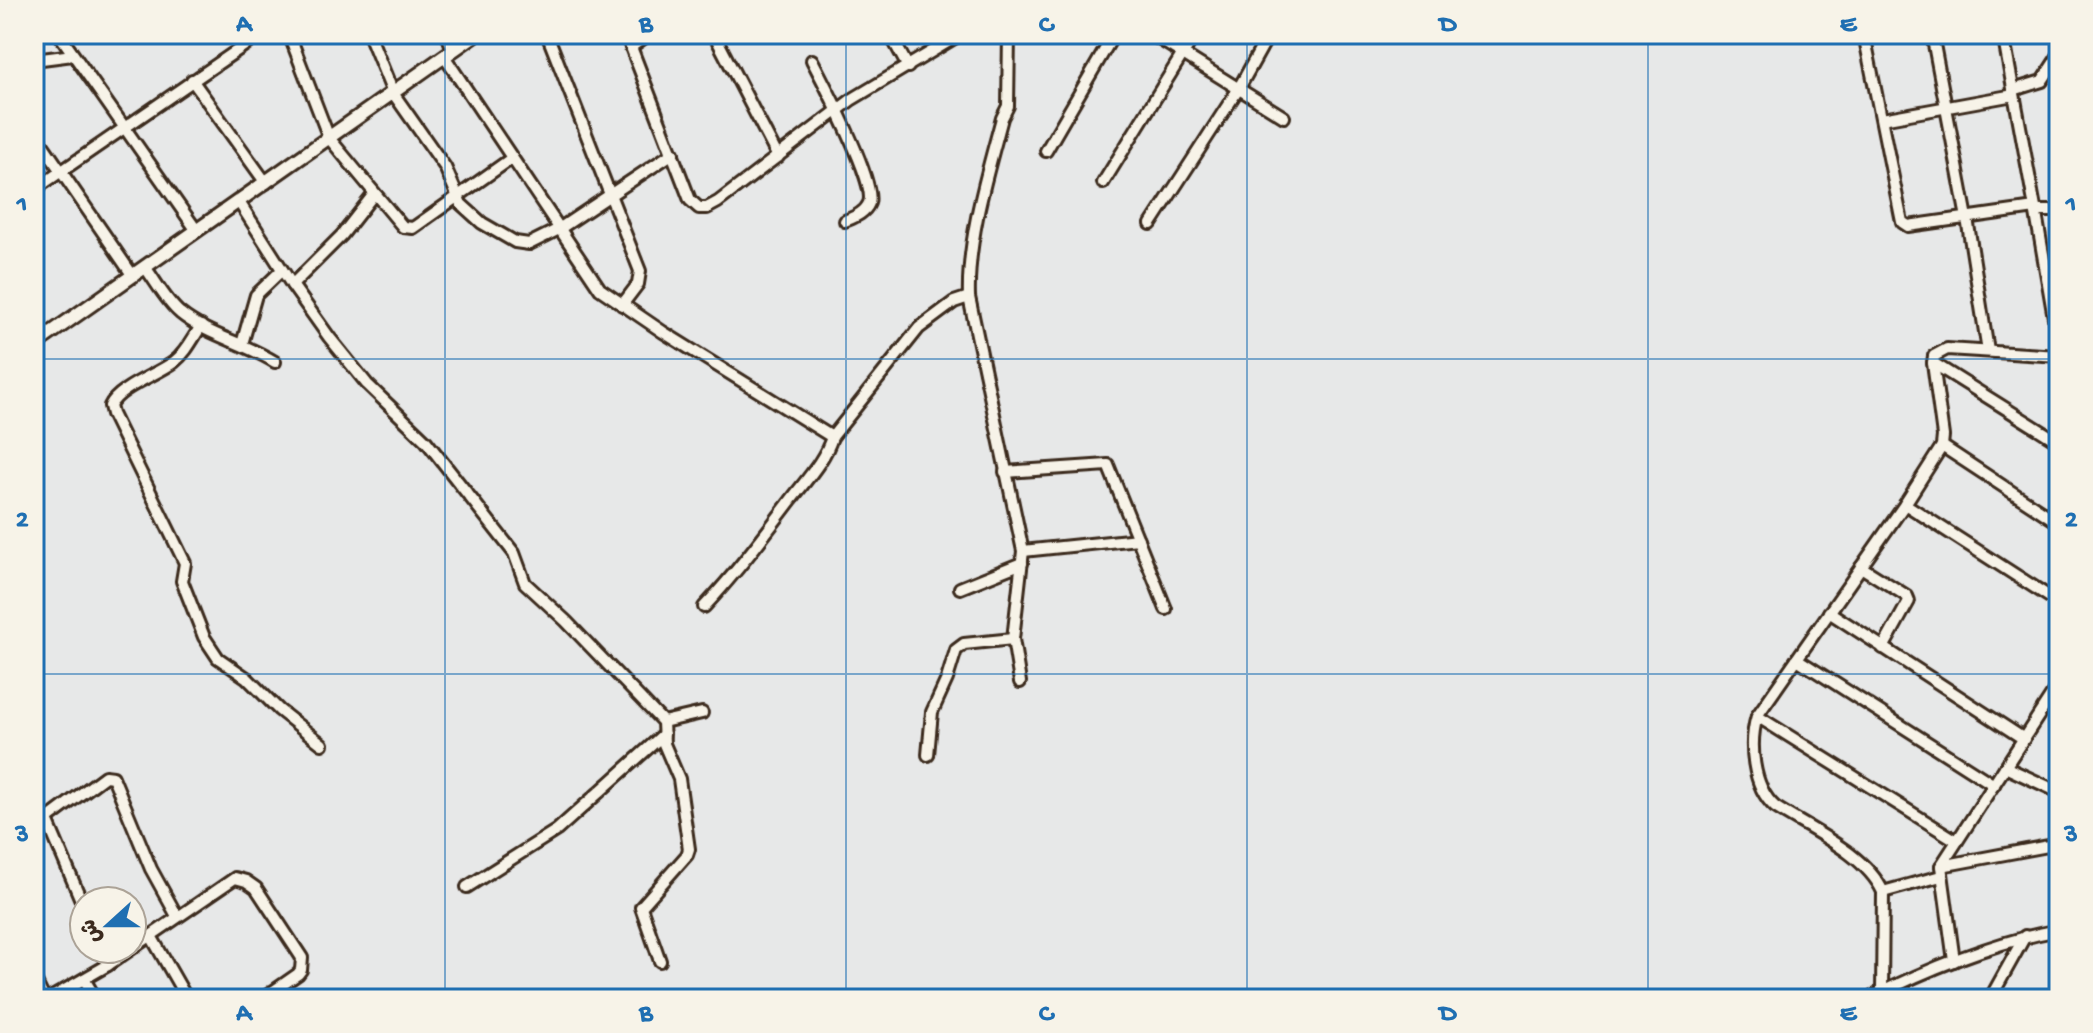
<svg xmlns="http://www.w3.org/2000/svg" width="2093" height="1033" font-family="'Gochi Hand','Playpen Sans Arabic',sans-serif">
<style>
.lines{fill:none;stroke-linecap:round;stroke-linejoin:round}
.minor-casing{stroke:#3b2a1e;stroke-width:16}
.tertiary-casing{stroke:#3b2a1e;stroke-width:18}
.minor{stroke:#f7f3e8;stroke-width:10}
.tertiary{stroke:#f7f3e8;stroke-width:12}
.grid{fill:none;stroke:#1f6fb2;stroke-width:2;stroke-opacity:0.55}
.neatline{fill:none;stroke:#1f6fb2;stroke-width:3}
.grid-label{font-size:26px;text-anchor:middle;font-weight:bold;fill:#1f6fb2}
</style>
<rect width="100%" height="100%" fill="#e7e8e8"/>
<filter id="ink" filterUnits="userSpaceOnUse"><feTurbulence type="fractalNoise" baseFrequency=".0125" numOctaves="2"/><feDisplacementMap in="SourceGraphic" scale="16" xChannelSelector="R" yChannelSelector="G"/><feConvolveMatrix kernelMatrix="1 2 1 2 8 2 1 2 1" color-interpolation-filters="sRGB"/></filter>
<g filter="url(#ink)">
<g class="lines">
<g class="minor-casing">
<g id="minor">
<polyline points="59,34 197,231"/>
<polyline points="289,34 329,138 403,227 413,228 512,158"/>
<polyline points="369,34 393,93 445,167 461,204 482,223 515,242 529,244 559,229 673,153"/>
<polyline points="447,34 453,50"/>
<polyline points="547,34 640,271 638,284 622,305"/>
<polyline points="626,34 690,200 699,208 707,208 718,202 851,100 961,34"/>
<polyline points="714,34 778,157"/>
<polyline points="890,34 908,67"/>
<path d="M1009 34 1008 106 1002 118C987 174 967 240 969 297L1023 551 1013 639 1020 682"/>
<polyline points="1151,34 1284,117"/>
<polyline points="1864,34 1902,222 1908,226 2035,208 2003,34"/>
<polyline points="1932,34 1967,218 1988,351"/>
<polyline points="631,47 649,34"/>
<path d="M444 56 600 289 663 332 832 437C825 460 806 480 791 500 763 537 736 573 704 607"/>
<polyline points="34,60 73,55"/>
<path d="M812 60C823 81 877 184 869 203 865 213 854 217 845 221"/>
<polyline points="192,80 266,183"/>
<polyline points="2013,90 2042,81 2059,55"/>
<polyline points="1882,119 2014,95"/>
<polyline points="34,132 133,276"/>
<polyline points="1046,151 1114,34"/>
<polyline points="1103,183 1195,34"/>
<polyline points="34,190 261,34"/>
<polyline points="239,202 292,285 329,337 367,384 426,441 514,553 525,583 566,621 663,722 664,744 679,779 689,849 687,855 641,907 660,961"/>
<polyline points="2035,208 2059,347"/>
<polyline points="2035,211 2059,211"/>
<polyline points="1151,224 1239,88 1269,34"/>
<path d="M145 267C156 282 166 301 180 313 207 335 245 343 275 362"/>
<polyline points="292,285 342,235 374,194"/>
<polyline points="34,321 46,336"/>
<path d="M201 326C193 338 186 353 174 362 156 375 118 388 110 406L112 414 185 563 182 581 204 637 218 658 247 678 279 710 322 744"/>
<polyline points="242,344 256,295 282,270"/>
<polyline points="1933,363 2059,442"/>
<polyline points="832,437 919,328 954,302 969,297"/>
<polyline points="1942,446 2059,523"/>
<polyline points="1005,472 1108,465 1166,609"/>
<polyline points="1905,504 2059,603"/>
<polyline points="1023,551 1138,539"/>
<polyline points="1861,567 1907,596 1909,601 1883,648"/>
<polyline points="960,588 1022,563"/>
<polyline points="1829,612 2024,739"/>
<polyline points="1797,659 1994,785"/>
<polyline points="1757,716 1957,841"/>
<polyline points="663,722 702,713"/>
<polyline points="928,755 932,712 947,679 956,650 964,644 1013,639"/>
<polyline points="2005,767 2059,792"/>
<polyline points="47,820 84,907"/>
<polyline points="34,829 105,776 113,777 151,869 177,916"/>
<polyline points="1941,866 2059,844"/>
<polyline points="467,887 557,830 664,734"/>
<polyline points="1883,892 1941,876"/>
<polyline points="151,936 187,999"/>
<polyline points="102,949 108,965"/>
<polyline points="1954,961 1941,866 2059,684"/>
<polyline points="34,978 44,999"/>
<polyline points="84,979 96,999"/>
<path d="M1882 992 1883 892C1866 854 1809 829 1775 807 1752 786 1749 743 1757 716L1905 504 1942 446 1943 436 1933 363 1934 356 1947 349 2059 356"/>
<polyline points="49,999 108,965 235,878 246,881 256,888 302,958 301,970 298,974 262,999"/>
<path d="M1868 999C1928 969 1993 942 2059 930"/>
<polyline points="1990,999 2025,936"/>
</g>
</g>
<g class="tertiary-casing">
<polyline id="tertiary" points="34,345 476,34"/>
</g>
<use href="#minor" class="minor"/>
<use href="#tertiary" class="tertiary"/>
</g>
</g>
<path class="grid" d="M445 34V999M846 34V999M1247 34V999M1648 34V999M34 359H2059M34 674H2059"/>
<rect width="2093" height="1033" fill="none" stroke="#f7f3e8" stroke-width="88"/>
<g transform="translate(108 925) rotate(249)"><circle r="38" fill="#f7f3e8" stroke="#aca397" stroke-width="2"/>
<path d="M0-6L14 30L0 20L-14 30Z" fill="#1f6fb2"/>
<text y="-12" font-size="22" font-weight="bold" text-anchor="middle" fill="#3b2a1e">ش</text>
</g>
<rect x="44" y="44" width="2005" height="945" class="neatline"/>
<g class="grid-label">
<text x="244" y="31">A</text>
<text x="646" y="31">B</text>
<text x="1046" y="31">C</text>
<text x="1448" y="31">D</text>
<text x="1848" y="31">E</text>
<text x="22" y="211">1</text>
<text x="2071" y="211">1</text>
<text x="22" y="526">2</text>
<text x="2071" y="526">2</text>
<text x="22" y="841">3</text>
<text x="2071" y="841">3</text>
<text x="244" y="1020">A</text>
<text x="646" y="1020">B</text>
<text x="1046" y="1020">C</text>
<text x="1448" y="1020">D</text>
<text x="1848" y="1020">E</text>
</g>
</svg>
